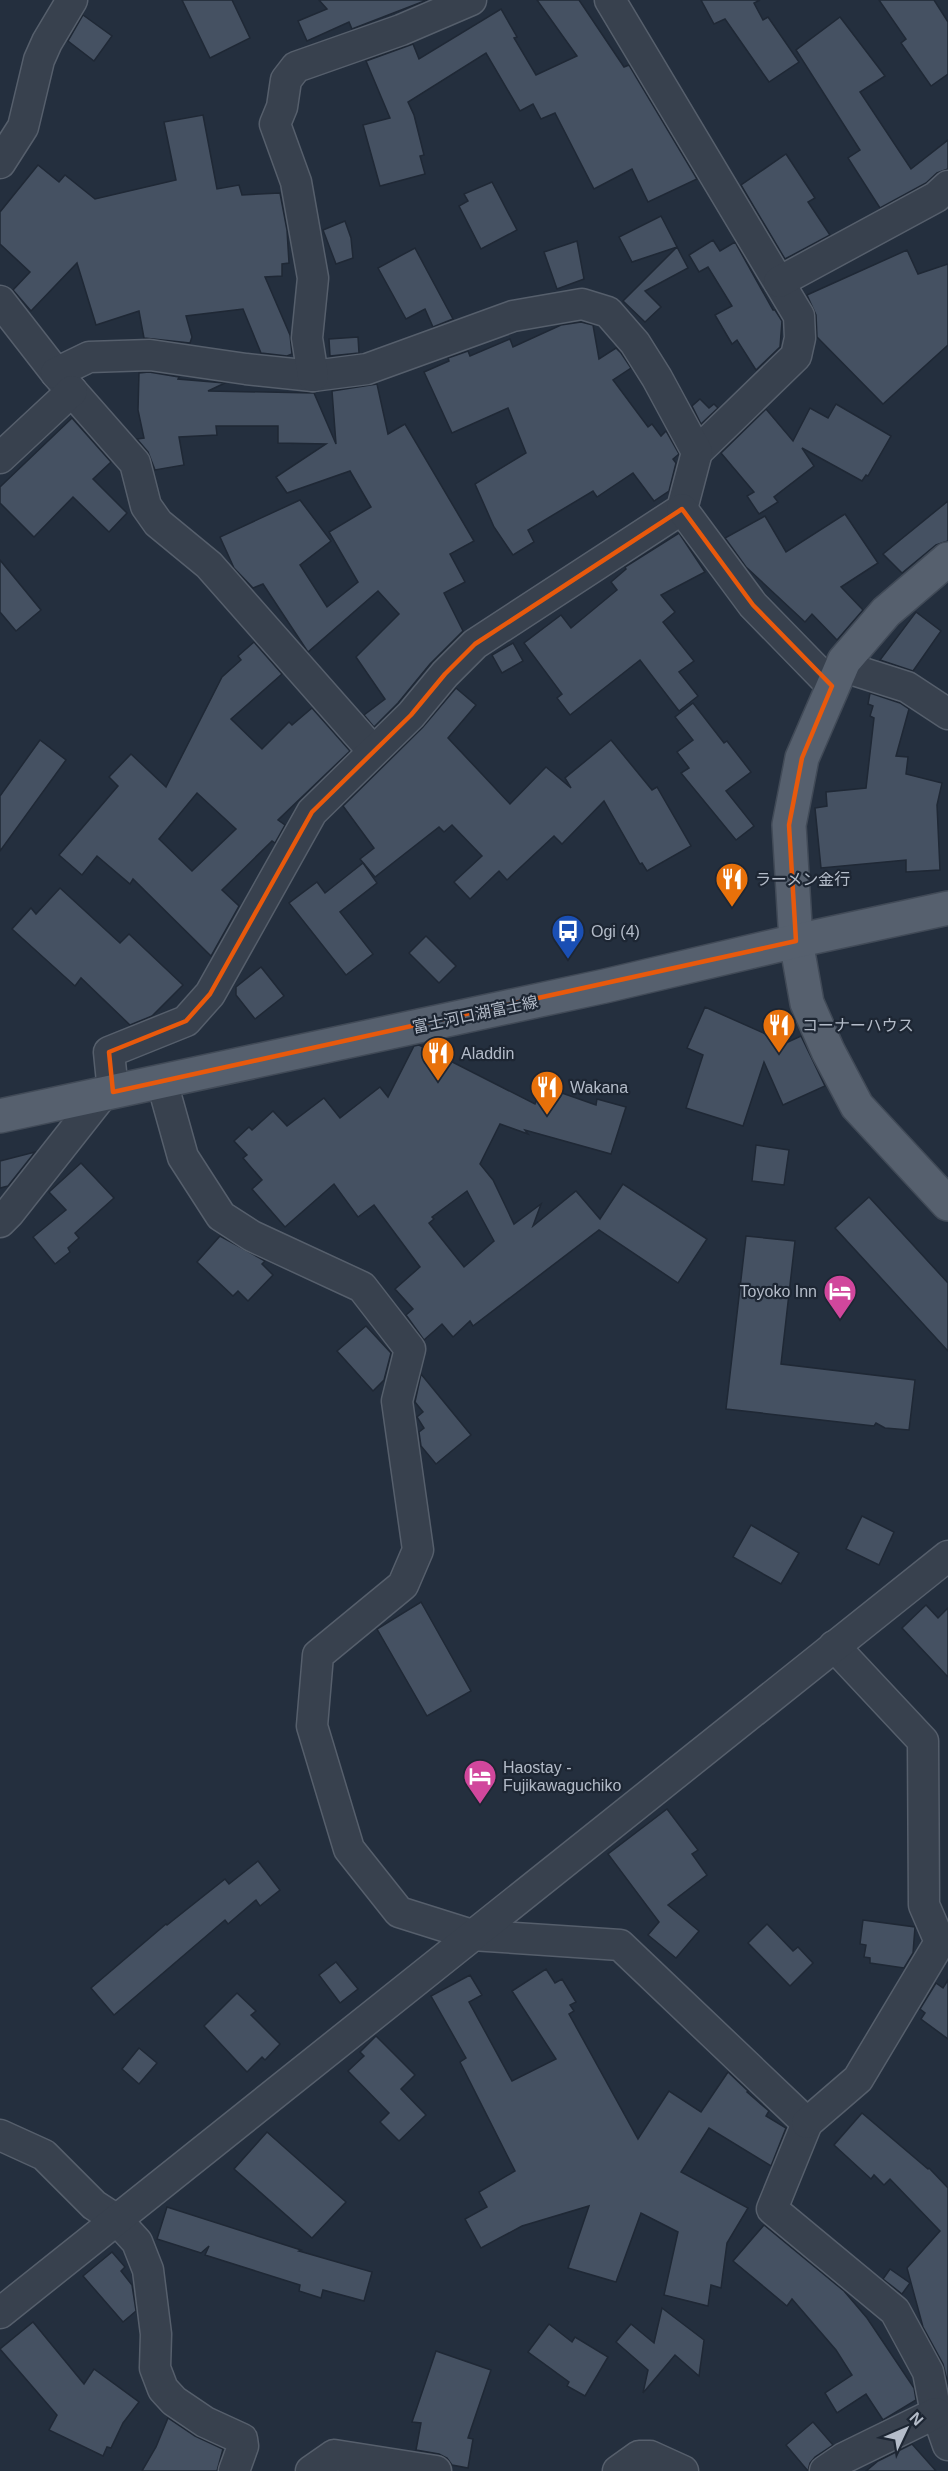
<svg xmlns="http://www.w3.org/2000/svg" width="948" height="2471" font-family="Arial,'Noto Sans JP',sans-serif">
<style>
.building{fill:#455162;stroke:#1f2835;stroke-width:1.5;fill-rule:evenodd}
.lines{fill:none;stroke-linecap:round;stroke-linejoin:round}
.minor-casing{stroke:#565f6c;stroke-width:33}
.major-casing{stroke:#414a57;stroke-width:36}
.minor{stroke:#38414e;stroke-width:30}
.major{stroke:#56606e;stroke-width:33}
.marked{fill:none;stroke:#e8590c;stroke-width:4.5;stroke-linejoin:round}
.labels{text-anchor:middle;stroke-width:4.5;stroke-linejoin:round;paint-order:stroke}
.poi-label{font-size:16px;fill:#b4bcc9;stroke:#1d2633;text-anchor:start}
.street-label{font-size:16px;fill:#b4bcc9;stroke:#1d2633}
</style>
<rect width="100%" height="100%" fill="#242f3e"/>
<g class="building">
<polygon points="182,0 232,0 250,38 210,58"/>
<polygon points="319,0 427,0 352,29 349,22 307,41 298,21 327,9"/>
<polygon points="537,0 579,0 624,67 629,65 697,179 648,202 632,169 594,189 555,113 541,119 533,104 520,111 486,53 408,102 414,115 424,155 420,156 425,174 380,186 363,125 390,118 366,61 413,44 419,59 501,9 517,37 514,38 536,75 577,56"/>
<polygon points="701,0 760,0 754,3 763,20 768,17 799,62 769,82 725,19 714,24"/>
<polygon points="879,0 934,0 948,22 948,74 931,86 901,43 906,39"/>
<polygon points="83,15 112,36 94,61 68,41"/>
<polygon points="840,17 885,76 860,92 911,169 948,140 948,169 937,173 926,183 880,208 848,158 860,150 796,50"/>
<polygon points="203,115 217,189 239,185 242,195 280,193 287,230 289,263 282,264 282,276 265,277 290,335 292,354 287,356 261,353 243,309 186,316 192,337 190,343 144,338 139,311 96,325 77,263 31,311 13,290 30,272 0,244 0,212 38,165 59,182 65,175 95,199 176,180 164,122"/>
<polygon points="786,154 815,198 808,202 830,235 785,259 741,185"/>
<polygon points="492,182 517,230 481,249 459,206 468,201 464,194"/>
<polygon points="661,216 677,247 632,262 619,237"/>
<polygon points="345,221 351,238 353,258 336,264 323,230"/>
<polygon points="713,240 720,251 735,242 773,310 775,310 782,321 780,347 756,370 737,340 732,344 715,315 732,306 708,267 699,272 689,255"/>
<polygon points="577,241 584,279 557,289 544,252"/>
<polygon points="677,247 688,268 645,291 661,307 645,322 623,301"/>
<polygon points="415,248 416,250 453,319 433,327 425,309 406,319 394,297 378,268"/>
<polygon points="907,250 918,274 948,264 948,345 883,404 817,337 816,315 807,295"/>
<polygon points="581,322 593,325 599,359 616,348 621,353 631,368 613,380 648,427 652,424 661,436 666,431 679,454 673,459 676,463 669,491 654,501 633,473 597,497 593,491 528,530 534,542 513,555 494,527 475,484 526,453 508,408 452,433 424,372 449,361 448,358 468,351 470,356 510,339 513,347 561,325"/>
<polygon points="358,337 359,353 330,356 329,339"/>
<polygon points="149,372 179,377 178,379 225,383 208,391 314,393 336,444 332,391 377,384 388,434 405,424 474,541 450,554 465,582 444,593 463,631 430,664 398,703 374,727 364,715 385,699 356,657 399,614 378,591 308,652 263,584 253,588 234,568 220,537 300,500 331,541 300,565 327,607 358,582 329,532 371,507 350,471 287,493 276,477 326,444 278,443 278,426 216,426 217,435 179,437 184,465 155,470 148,452 137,439 144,438 138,410 139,373"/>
<polygon points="700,399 709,408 714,404 718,408 701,424 692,406"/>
<polygon points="836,404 891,436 868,476 866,475 862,481 802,448 814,466 774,497 778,502 759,514 747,496 754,492 721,453 766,409 793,441 810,408 828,418"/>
<polygon points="72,418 111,462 93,479 127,513 109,532 73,497 34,537 0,503 0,487"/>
<polygon points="948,501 948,541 936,545 902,573 883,554"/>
<polygon points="845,514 878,563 841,587 863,610 837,640 812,614 805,622 746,567 725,538 765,516 786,552"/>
<polygon points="679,533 705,572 661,595 675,612 663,622 694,661 679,672 698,696 679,711 640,660 570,715 557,698 562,694 524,643 561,615 571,628 617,590 611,582 626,569 625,567"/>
<polygon points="0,560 41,610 16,631 0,612"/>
<polygon points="916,612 941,631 913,671 880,660"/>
<path d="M254 642 282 674 231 719 262 749 289 722 292 725 312 708 350 751 278 820 285 825 275 843 272 841 222 890 239 906 211 956 133 879 130 884 97 856 82 875 59 855 118 786 109 777 131 754 166 787 222 677 241 660 238 656ZM197 793 236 829 192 871 159 839Z"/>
<polygon points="513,643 523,661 502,673 492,655"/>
<polygon points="456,688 476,705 448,738 510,804 546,767 571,788 565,778 611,740 652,790 657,787 691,846 647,871 642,863 640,864 604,801 562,844 554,836 507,880 499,871 470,899 454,882 482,856 452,825 444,832 439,827 375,877 360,859 374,848 343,806 423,727"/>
<polygon points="870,693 900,703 909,709 896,756 908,757 906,774 942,783 937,805 940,870 906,872 906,860 821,868 815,808 827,806 826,792 866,788 874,718 870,716 873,706 868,704"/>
<polygon points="693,703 724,743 727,741 751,772 726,791 754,826 736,840 681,773 689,768 677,752 693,740 675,717"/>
<polygon points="40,740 66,760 0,851 0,796"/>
<polygon points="363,863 377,883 340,912 373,954 346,975 289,903 317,882 325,893"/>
<polygon points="60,888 120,943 129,934 183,985 152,1016 130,1025 81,978 75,986 12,929 31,908 36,914"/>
<polygon points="426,936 456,966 439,983 409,953"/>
<polygon points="261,967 284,996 255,1019 236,995 236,987"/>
<polygon points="705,1007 786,1043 801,1036 825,1086 783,1105 764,1062 743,1126 686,1108 703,1055 687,1048"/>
<path d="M419 1045 535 1104 542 1086 596 1105 597 1099 626 1107 611 1154 525 1130 528 1134 500 1124 480 1164 493 1180 514 1224 541 1204 533 1226 576 1191 600 1219 623 1184 707 1239 678 1283 599 1230 473 1326 470 1321 453 1337 442 1324 424 1340 406 1315 413 1309 395 1289 420 1267 374 1205 358 1217 334 1184 285 1227 252 1189 262 1180 243 1158 247 1155 234 1141 249 1127 252 1130 273 1111 287 1126 324 1098 340 1118 380 1087 388 1097 414 1046ZM467 1191 494 1241 464 1267 429 1223 434 1219 432 1217Z"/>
<polygon points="756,1145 789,1150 784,1185 752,1181"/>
<polygon points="35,1152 8,1186 0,1188 0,1161"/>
<polygon points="81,1163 114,1198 75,1233 79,1238 68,1248 70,1252 55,1264 33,1237 66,1210 49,1192"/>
<polygon points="869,1197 948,1283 948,1351 835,1228"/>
<polygon points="220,1236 265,1261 262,1264 273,1275 248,1301 238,1291 233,1296 197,1262"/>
<polygon points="746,1236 795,1241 781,1364 915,1380 909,1430 885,1428 876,1423 874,1426 726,1409"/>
<polygon points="366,1326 391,1353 384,1380 373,1391 337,1351"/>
<polygon points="421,1374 471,1435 436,1464 421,1446 419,1432 424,1428 417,1417 423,1412 415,1402"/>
<polygon points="862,1516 894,1532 879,1565 846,1549"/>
<polygon points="751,1525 799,1553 781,1584 733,1557"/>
<polygon points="421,1602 471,1691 427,1716 377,1629"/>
<polygon points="926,1605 938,1618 948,1608 948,1677 902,1628"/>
<polygon points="667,1809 698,1850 692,1854 707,1875 668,1905 699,1931 676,1958 648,1935 659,1922 608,1854"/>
<polygon points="258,1861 280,1890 260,1906 256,1900 228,1924 225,1920 114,2015 91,1988 166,1924 167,1925 225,1879 229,1884"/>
<polygon points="863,1920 915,1927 913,1953 904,1968 870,1963 870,1958 864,1957 866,1945 860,1944"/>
<polygon points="767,1924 793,1951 798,1947 813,1963 790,1986 748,1943"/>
<polygon points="336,1962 358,1989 340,2003 319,1975"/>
<polygon points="546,1969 555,1983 562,1979 576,2002 570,2005 574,2011 569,2014 638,2139 669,2091 701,2112 728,2072 748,2091 747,2092 769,2111 766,2116 786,2128 771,2166 709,2128 681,2172 748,2208 727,2243 721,2288 711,2285 708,2306 664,2295 678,2232 641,2213 616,2282 568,2268 589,2206 522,2226 481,2248 465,2219 487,2207 479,2192 515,2171 460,2062 466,2058 431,1996 470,1975 482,1995 469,2002 512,2081 556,2059 512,1991"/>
<polygon points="948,1980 948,2039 921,2019 925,2013 920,2009 936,1983 943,1988"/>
<polygon points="237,1993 256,2011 251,2015 280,2044 265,2060 262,2057 247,2072 204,2026"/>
<polygon points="376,2036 415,2075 401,2089 426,2115 399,2141 380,2122 389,2113 348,2071 364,2056 360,2052"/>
<polygon points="139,2048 157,2063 139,2084 122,2069"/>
<polygon points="862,2113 928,2169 929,2168 948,2188 948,2384 943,2364 923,2327 907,2268 940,2231 890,2179 884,2185 874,2175 871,2179 834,2145"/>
<polygon points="267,2132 346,2202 312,2238 234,2169"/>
<polygon points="167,2207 301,2250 299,2251 372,2272 364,2301 323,2290 321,2298 299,2291 300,2285 205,2255 209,2246 201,2253 157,2239"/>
<polygon points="764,2225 844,2291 867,2318 914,2388 916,2400 883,2420 866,2394 837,2413 825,2393 852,2375 836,2350 792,2299 787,2306 733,2261"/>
<polygon points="112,2252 125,2267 121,2271 132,2285 136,2311 123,2322 83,2276"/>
<polygon points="890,2269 910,2283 902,2294 883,2279"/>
<polygon points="662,2308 704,2340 699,2376 675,2355 643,2393 648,2370 616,2342 631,2324 654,2343"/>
<polygon points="33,2322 84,2384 94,2369 139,2402 123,2423 111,2448 107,2447 103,2456 49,2430 57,2415 0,2349"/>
<polygon points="549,2324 572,2342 575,2337 608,2357 585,2396 567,2386 569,2382 528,2352"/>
<polygon points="436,2351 491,2370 468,2438 473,2439 468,2468 452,2465 447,2458 439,2454 416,2450 421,2423 412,2422"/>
<polygon points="168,2418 195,2436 223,2449 217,2471 142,2471 156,2447"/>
<polygon points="813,2422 833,2445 815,2457 810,2463 808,2471 786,2445"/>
<polygon points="912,2444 936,2471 866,2471 878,2461"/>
</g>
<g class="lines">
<g class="minor-casing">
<g id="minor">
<polyline points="610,0 799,316 800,338 796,356 697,452"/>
<polyline points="0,163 23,127 39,60 47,42 72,0"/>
<polyline points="779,282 936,197 948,186"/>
<polyline points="0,301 56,373 135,463 146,506 158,523 209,565 373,751"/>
<polyline points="56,373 89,357 150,355 246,369 313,376 367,369 513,316 582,304 608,312 635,343 657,378 697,452 682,509 475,644 445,674 411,715 312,812 210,994 186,1021 109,1052 113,1092"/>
<polyline points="313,376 307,338 313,278 296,182 275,124 282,107 286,80 296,67 401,30 471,0"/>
<polyline points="0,458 72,391"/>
<polyline points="682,509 753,605 832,686"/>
<polyline points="841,666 907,687 948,714"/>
<polyline points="162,1082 183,1157 221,1216 252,1236 362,1287 410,1349 397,1401 418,1550 403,1585 318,1655 312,1726 349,1849 399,1912 472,1935 620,1945 807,2123 772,2209 895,2311 928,2372 935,2408 948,2445"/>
<polyline points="0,1222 9,1213 102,1095"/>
<polyline points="807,2123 858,2079 940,1942 924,1905 923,1741 834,1646"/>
<polyline points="0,2135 44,2155 94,2205 117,2220 137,2242 148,2270 156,2334 155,2368 163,2389 174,2401 205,2422 242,2439 243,2446 234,2471"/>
<polyline points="0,2313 948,1556"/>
<polyline points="311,2471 334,2455 436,2471"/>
<polyline points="618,2471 639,2456 650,2456 683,2471"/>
<polyline points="825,2471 844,2458 936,2413"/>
</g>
</g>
<g class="major-casing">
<g id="major">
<polyline points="948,559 886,612 844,661 802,758 789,825 796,941 807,1003 828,1051 857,1106 948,1204"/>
<polyline points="0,1116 605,986 796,941 948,908"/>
</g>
</g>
<use href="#minor" class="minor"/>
<use href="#major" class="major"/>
</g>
<path class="marked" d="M682 509 753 605 832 686 802 758 789 825 796 941 113 1092 109 1052 186 1021 210 994 312 812 411 715 445 674 475 644Z"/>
<defs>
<g id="restaurant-pin" transform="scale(1.725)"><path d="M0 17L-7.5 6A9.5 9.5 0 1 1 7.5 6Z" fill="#e8710a" stroke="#1d2633"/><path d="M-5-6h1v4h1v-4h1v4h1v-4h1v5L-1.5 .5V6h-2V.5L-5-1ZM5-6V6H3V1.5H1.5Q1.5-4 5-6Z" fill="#fff"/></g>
<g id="bus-pin" transform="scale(1.725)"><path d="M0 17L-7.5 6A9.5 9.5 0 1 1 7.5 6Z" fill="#1a4fb4" stroke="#1d2633"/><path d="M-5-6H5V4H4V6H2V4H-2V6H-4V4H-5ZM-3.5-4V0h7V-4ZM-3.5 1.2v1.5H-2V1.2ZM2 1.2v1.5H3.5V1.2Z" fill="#fff"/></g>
<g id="hotel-pin" transform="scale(1.725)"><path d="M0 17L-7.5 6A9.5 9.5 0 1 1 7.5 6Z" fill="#d1479c" stroke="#1d2633"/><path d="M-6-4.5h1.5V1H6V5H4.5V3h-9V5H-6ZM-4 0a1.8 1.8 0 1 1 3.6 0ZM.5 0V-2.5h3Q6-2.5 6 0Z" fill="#fff"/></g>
</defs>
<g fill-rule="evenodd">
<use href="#restaurant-pin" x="732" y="879"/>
<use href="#bus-pin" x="568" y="931"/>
<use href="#restaurant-pin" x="779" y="1025"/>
<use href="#restaurant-pin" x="438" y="1053"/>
<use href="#restaurant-pin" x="547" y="1087"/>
<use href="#hotel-pin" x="840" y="1291"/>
<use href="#hotel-pin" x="480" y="1776"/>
</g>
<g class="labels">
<g class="poi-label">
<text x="755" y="885">ラーメン金行</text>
<text x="591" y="937">Ogi (4)</text>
<text x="802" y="1031">コーナーハウス</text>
<text x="461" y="1059">Aladdin</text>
<text x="570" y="1093">Wakana</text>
<text x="817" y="1297" text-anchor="end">Toyoko Inn</text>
<text x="503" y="1773">Haostay -<tspan x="503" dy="18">Fujikawaguchiko</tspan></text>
</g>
<g class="street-label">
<text transform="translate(475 1014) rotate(-12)" y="6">富士河口湖富士線</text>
</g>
</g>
<g transform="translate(906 2429) rotate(46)" stroke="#1d2633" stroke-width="4.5" paint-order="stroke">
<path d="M0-4.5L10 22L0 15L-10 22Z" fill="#b4bcc9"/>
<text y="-9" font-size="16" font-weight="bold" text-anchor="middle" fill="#b4bcc9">N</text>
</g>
</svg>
